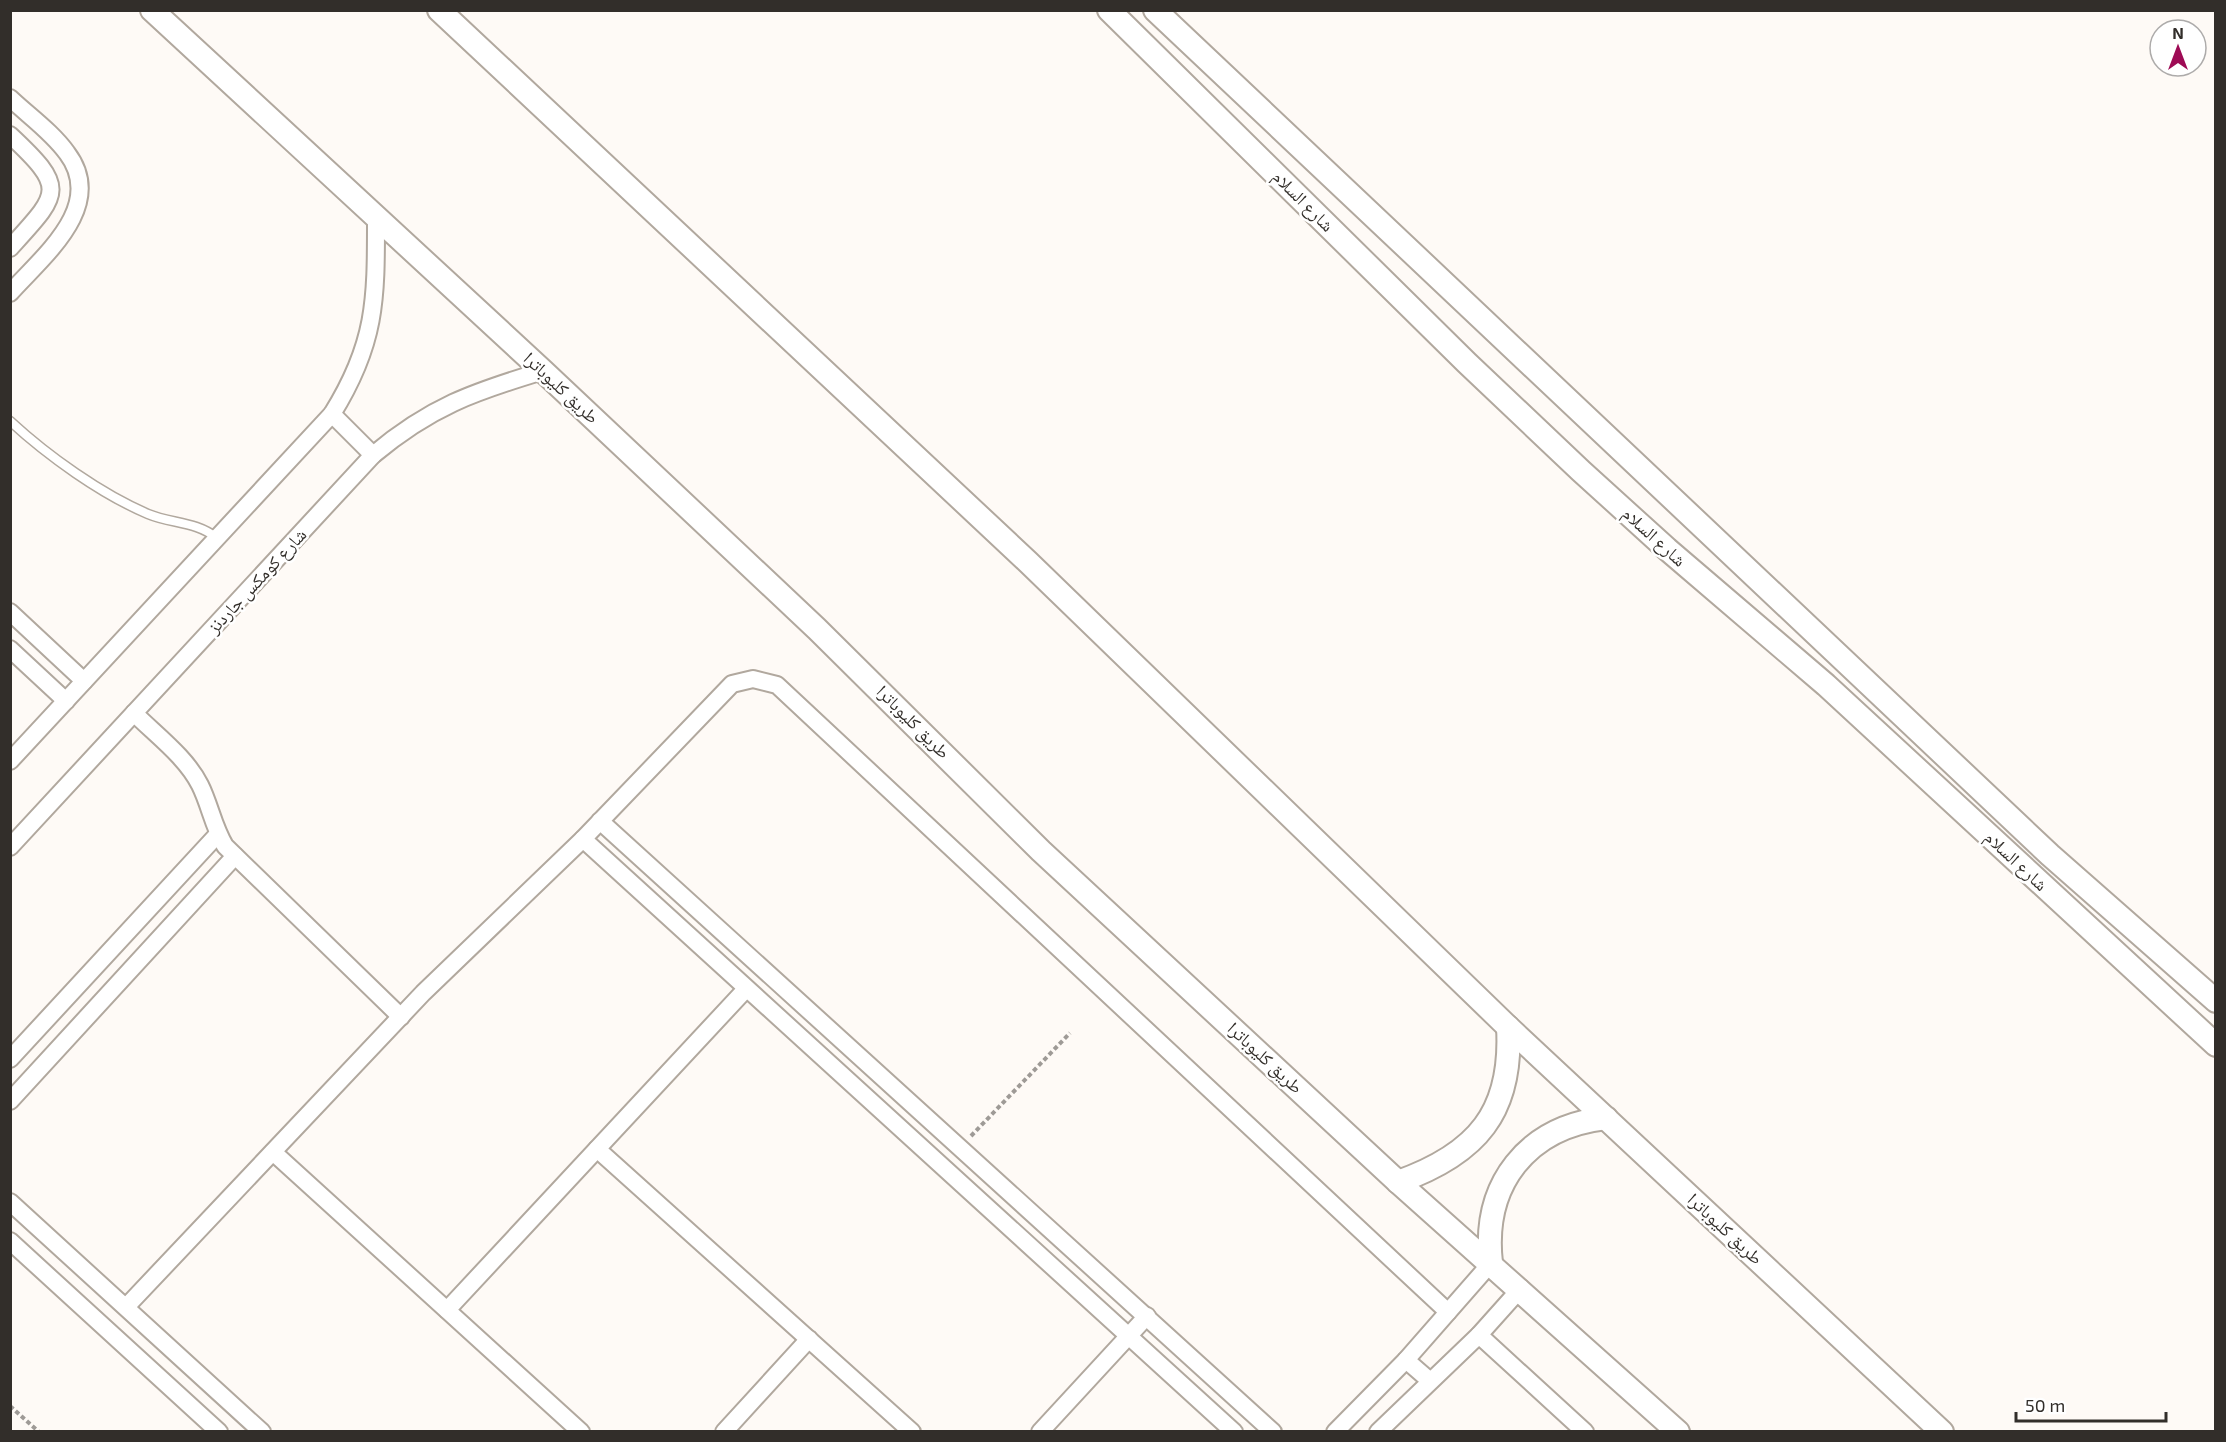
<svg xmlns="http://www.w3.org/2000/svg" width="2226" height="1442" font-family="'Exo 2','Noto Naskh Arabic',sans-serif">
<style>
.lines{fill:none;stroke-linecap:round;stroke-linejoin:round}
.lane-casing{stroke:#b1a89e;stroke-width:11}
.street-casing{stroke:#b1a89e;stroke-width:20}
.secondary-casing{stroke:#b1a89e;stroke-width:26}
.path{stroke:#9e9a96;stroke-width:4;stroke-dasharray:4.5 3;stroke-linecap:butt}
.lane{stroke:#fff;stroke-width:8}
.street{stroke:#fff;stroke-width:16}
.secondary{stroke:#fff;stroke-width:22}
.labels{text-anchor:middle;stroke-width:5;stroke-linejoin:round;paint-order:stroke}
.street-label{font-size:18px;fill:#322e2a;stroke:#fff}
</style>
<rect width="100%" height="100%" fill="#fefaf6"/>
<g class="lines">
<g class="lane-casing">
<path id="lane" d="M10 421C48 456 101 494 148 514 172 524 195 521 217 538"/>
</g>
<g class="street-casing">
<g id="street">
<path d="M10 98C29 116 52 132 67 153 107 206 43 256 10 293"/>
<path d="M10 135C68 189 60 193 10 248"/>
<polyline points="332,414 373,455"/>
<polyline points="10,612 84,681"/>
<polyline points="10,649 66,701"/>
<path d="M134 713C156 735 186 757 200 785 210 805 213 826 225 846L401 1017"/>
<path d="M10 761 332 414C377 342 376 298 376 216"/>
<polyline points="600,821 1273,1432"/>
<polyline points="583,839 1234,1432"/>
<path d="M10 847 373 455C430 407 473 392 543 371"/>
<polyline points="10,1059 218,834"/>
<polyline points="10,1101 235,856"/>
<polyline points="597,1149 912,1432"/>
<polyline points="273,1152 581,1432"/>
<polyline points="10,1202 262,1432"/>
<polyline points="10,1241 219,1432"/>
<polyline points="126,1307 423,993 583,839 732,684 753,679 777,685 1448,1312"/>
<polyline points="447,1310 746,989"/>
<polyline points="1479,1335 1585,1432"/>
<polyline points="1406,1360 1429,1380"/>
<polyline points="724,1432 809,1339"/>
<polyline points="1040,1432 1147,1316"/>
<polyline points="1335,1432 1406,1360 1491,1263"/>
<polyline points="1378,1432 1479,1335 1521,1288"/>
</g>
</g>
<g class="secondary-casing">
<g id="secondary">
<polyline points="152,10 543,371 817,629 1041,851 1398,1182 1678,1432"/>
<polyline points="439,10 1028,562 1508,1027 1942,1432"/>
<polyline points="1109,10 1467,363 1581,471 1667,549 1826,685 2216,1045"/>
<polyline points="1155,10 2050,855 2216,1001"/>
<path d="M1398 1182C1477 1154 1513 1112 1508 1027"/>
<path d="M1491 1263C1482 1184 1527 1127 1606 1118"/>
</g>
</g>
<g class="path">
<polyline points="971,1136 1070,1033"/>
<polyline points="10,1406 39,1432"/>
</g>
<use href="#lane" class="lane"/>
<use href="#street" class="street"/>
<use href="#secondary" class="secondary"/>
</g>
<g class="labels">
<g class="street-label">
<text transform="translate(1303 201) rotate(45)" y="6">شارع السلام</text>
<text transform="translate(561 388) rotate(43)" y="6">طريق كليوباترا</text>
<text transform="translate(1654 537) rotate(42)" y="6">شارع السلام</text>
<text transform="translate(257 581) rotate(-47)" y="6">شارع كومكس جاردنز</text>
<text transform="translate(913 722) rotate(45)" y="6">طريق كليوباترا</text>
<text transform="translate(2016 861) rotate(43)" y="6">شارع السلام</text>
<text transform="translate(1265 1058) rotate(43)" y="6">طريق كليوباترا</text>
<text transform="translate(1725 1229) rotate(43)" y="6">طريق كليوباترا</text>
</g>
</g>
<rect width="2226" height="1442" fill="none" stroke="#322e2a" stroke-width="24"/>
<g transform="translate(2178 48)"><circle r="28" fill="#ffffff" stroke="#adabaa" stroke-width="1.5"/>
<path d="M0-4.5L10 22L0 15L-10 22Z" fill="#9e0b55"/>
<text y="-9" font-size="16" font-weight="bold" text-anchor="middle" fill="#322e2a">N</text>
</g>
<path d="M2016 1412v9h150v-9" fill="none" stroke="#322e2a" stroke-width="3"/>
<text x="2025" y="1412" font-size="18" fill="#322e2a" stroke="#ffffff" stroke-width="4.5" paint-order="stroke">50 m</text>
</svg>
